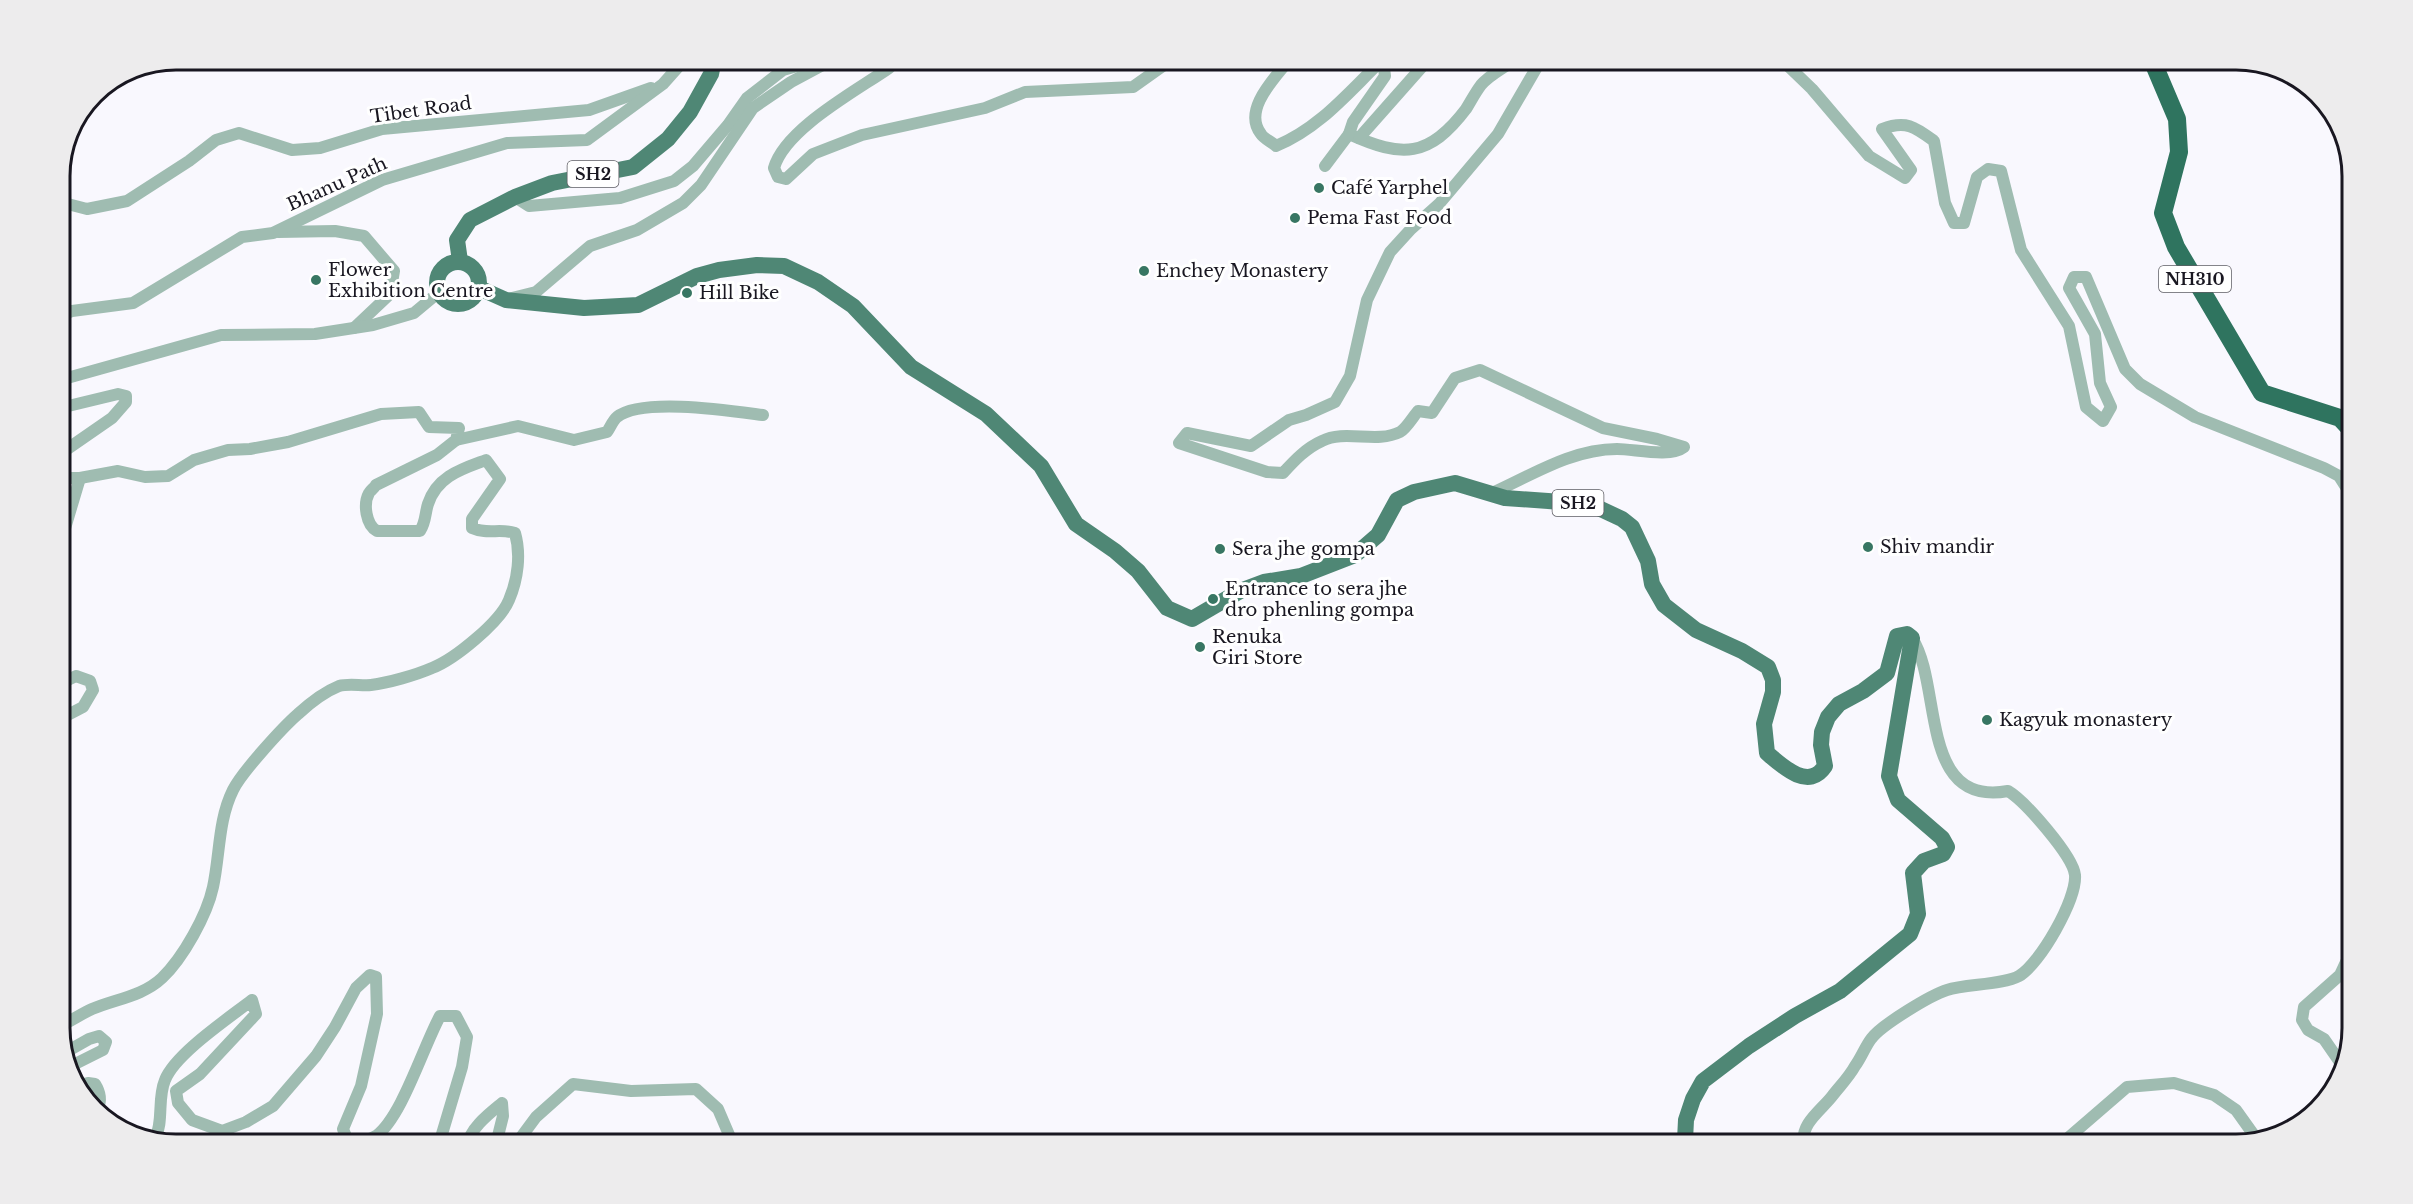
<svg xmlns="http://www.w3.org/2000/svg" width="2413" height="1204" font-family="'Libre Baskerville',serif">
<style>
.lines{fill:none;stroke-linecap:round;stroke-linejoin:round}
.minor{stroke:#9fbcb1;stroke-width:12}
.major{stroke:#4f8775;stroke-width:16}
.highway{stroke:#2f745f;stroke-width:18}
.poi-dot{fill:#387663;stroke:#fff;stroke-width:2}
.labels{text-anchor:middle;stroke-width:6;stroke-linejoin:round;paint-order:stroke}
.shield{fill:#fff;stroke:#5e5d64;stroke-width:1.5}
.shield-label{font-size:16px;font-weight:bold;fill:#191721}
.street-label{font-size:18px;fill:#191721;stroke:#fff}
.poi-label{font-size:18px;fill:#191721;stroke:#fff;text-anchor:start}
.rim{fill:none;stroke:#191721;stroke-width:3}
</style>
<rect width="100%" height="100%" fill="#f9f8fe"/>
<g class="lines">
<g class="minor">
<path d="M897 60 889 68C856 91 785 129 774 168L778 177 786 179 813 154 862 135 985 108 1025 92 1133 87 1171 60"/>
<path d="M1289 60C1275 78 1242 110 1261 134 1264 139 1272 142 1276 146 1318 129 1347 94 1379 63L1384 68 1385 76 1353 122 1349 134C1402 158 1429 158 1466 109 1471 101 1475 93 1481 85 1489 75 1504 68 1514 60"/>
<path d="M1782 60 1812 89 1869 156 1905 178 1911 170 1882 129C1906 120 1915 127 1934 141L1945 203 1954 223H1964L1977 177 1988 169 2001 171 2021 250 2069 326 2086 407 2103 421 2111 407 2100 383 2095 334 2069 288 2074 277H2086L2125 369 2140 384 2195 417 2324 468 2339 476 2353 498"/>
<polyline points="1359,138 1428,60"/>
<polyline points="1325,166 1349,134"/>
<polyline points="515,197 529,206 620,198 674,181 693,166 728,125 747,98 783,70 818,60"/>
<polyline points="60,202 87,209 127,201 189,161 216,140 239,133 292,150 320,148 382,129 589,110 651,88"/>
<polyline points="278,232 335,231 364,236 394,271 390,294 354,328"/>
<polyline points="512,298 536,292 590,246 637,230 683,203 701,185 753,108 791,82 832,60"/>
<polyline points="60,316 72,311 133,303 242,237 273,233 382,180 507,143 587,140 663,84 679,66 680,60"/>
<polyline points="60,380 221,335 315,334 373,325 414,313 438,293"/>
<polyline points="60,408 118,394 126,396 126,402 112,418 60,454"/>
<path d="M456 440 518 426 574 440 607 432C610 428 613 420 617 417 642 397 732 411 763 415"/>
<path d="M60 478H80L118 471 145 477 168 476 194 460 228 450 250 449 288 442 381 414 419 412 429 427 459 428 456 440 437 455 376 485C376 486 369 492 369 493 363 504 366 525 377 531H420C426 522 425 513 428 504 437 476 462 469 486 460L500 479 472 519V528C488 535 499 528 515 533 521 554 518 579 509 600 500 622 455 659 432 668 416 675 388 683 371 685 361 686 349 683 339 686 324 692 310 703 298 714 282 728 242 772 233 790 218 820 220 855 213 887 207 915 183 958 162 978 143 996 116 999 92 1009 81 1014 71 1021 60 1026"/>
<path d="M1492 493C1532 475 1572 449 1617 449 1635 449 1670 458 1684 447L1657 439 1603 428 1480 370 1455 378 1432 413 1418 411C1413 417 1406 429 1400 432 1376 444 1345 429 1322 441 1306 448 1294 461 1283 473L1267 472 1179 443 1187 433 1251 446 1289 420 1306 415 1335 402 1350 376 1367 300 1390 252 1411 229 1439 204 1498 134 1541 60"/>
<polyline points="60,545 80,478"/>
<polyline points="60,684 76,676 90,681 93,690 83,707 60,719"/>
<polyline points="66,1052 89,1039 99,1036 106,1042 103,1050 71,1066"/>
<polyline points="2344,1068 2324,1039 2308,1030 2302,1020 2304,1007 2340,975 2353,947"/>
<path d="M78 1086 88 1083 95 1084C100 1092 102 1099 98 1108"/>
<path d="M155 1139C164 1121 157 1099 165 1080 175 1054 229 1018 252 1000L256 1014 200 1074 176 1091 178 1103 192 1120 222 1131 246 1122 273 1106 316 1056 335 1027 356 988 370 975 376 977 377 1014 361 1086 343 1129 349 1144"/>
<path d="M358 1144C364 1141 371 1139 376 1136 402 1117 423 1047 440 1016H456L467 1037 462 1067 439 1144"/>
<path d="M468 1144C470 1128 490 1113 502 1103L503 1116 496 1144"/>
<polyline points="516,1144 536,1117 573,1084 631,1091 696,1089 718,1109 733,1144"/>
<path d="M1804 1144C1800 1123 1822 1110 1833 1095 1840 1086 1849 1077 1855 1066 1861 1058 1865 1047 1871 1039 1881 1025 1931 995 1947 990 1965 984 2003 985 2019 976 2040 964 2077 899 2075 875 2073 856 2025 801 2008 791 1918 807 1943 685 1912 638"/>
<polyline points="2061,1144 2127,1087 2174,1083 2214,1095 2236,1110 2256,1138"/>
</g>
<g class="major">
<polyline points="460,261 457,240 470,220 515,197 552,183 633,167 668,139 690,112 711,74 714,60"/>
<circle cx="458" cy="283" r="21"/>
<path d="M479 288 506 300 584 308 638 305 697 276 719 270 757 265 784 266 818 282 853 306 911 367 986 414 1041 466 1076 524 1115 551 1138 571 1167 608 1192 619 1240 591 1264 582 1301 576 1355 555 1378 535 1397 500 1414 492 1455 483 1505 498 1590 504 1622 519 1632 527 1648 561 1652 584 1664 605 1696 630 1742 651 1768 667 1773 680V692L1764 724 1767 753C1783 767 1809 791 1825 766L1821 745 1822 732 1828 717 1839 704 1863 691 1887 673 1897 636 1907 634 1912 638 1889 776 1898 800 1942 838 1947 847 1943 854 1924 861 1913 873 1918 914 1910 934 1840 991 1795 1016 1749 1046 1703 1081 1693 1099 1686 1120 1685 1140 1687 1144"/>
</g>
<polyline class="highway" points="2152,60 2177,119 2179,152 2163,213 2176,247 2262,393 2340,418 2353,432"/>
</g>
<g class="poi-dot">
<circle cx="1319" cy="188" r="6"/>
<circle cx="1295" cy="218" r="6"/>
<circle cx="1144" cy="271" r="6"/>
<circle cx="316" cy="280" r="6"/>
<circle cx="687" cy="293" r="6"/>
<circle cx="1868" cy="547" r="6"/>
<circle cx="1220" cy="549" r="6"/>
<circle cx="1213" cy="599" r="6"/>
<circle cx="1200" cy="647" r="6"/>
<circle cx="1987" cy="720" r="6"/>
</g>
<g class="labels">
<g class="shield">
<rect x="567.5" y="161" width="51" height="26" rx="4.5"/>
<rect x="2159" y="266" width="72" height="26" rx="4.5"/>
<rect x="1552.5" y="490" width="51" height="26" rx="4.5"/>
</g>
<g class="shield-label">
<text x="593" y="180">SH2</text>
<text x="2195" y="285">NH310</text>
<text x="1578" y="509">SH2</text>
</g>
<g class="street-label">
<text transform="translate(421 110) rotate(-8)" y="6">Tibet Road</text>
<text transform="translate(337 184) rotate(-24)" y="6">Bhanu Path</text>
</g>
<g class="poi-label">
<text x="1331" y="194">Café Yarphel</text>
<text x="1307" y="224">Pema Fast Food</text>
<text x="328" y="276">Flower<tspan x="328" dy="21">Exhibition Centre</tspan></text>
<text x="1156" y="277">Enchey Monastery</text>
<text x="699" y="299">Hill Bike</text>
<text x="1880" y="553">Shiv mandir</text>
<text x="1232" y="555">Sera jhe gompa</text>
<text x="1225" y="595">Entrance to sera jhe<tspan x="1225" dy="21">dro phenling gompa</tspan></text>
<text x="1212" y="643">Renuka<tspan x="1212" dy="21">Giri Store</tspan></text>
<text x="1999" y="726">Kagyuk monastery</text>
</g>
</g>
<path d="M0 0H2413V1204H0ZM176 70H2236A106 106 0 0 1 2342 176V1028A106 106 0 0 1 2236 1134H176A106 106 0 0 1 70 1028V176A106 106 0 0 1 176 70Z" fill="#edeced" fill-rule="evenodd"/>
<path class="rim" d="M176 70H2236A106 106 0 0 1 2342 176V1028A106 106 0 0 1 2236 1134H176A106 106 0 0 1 70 1028V176A106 106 0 0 1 176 70Z"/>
</svg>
